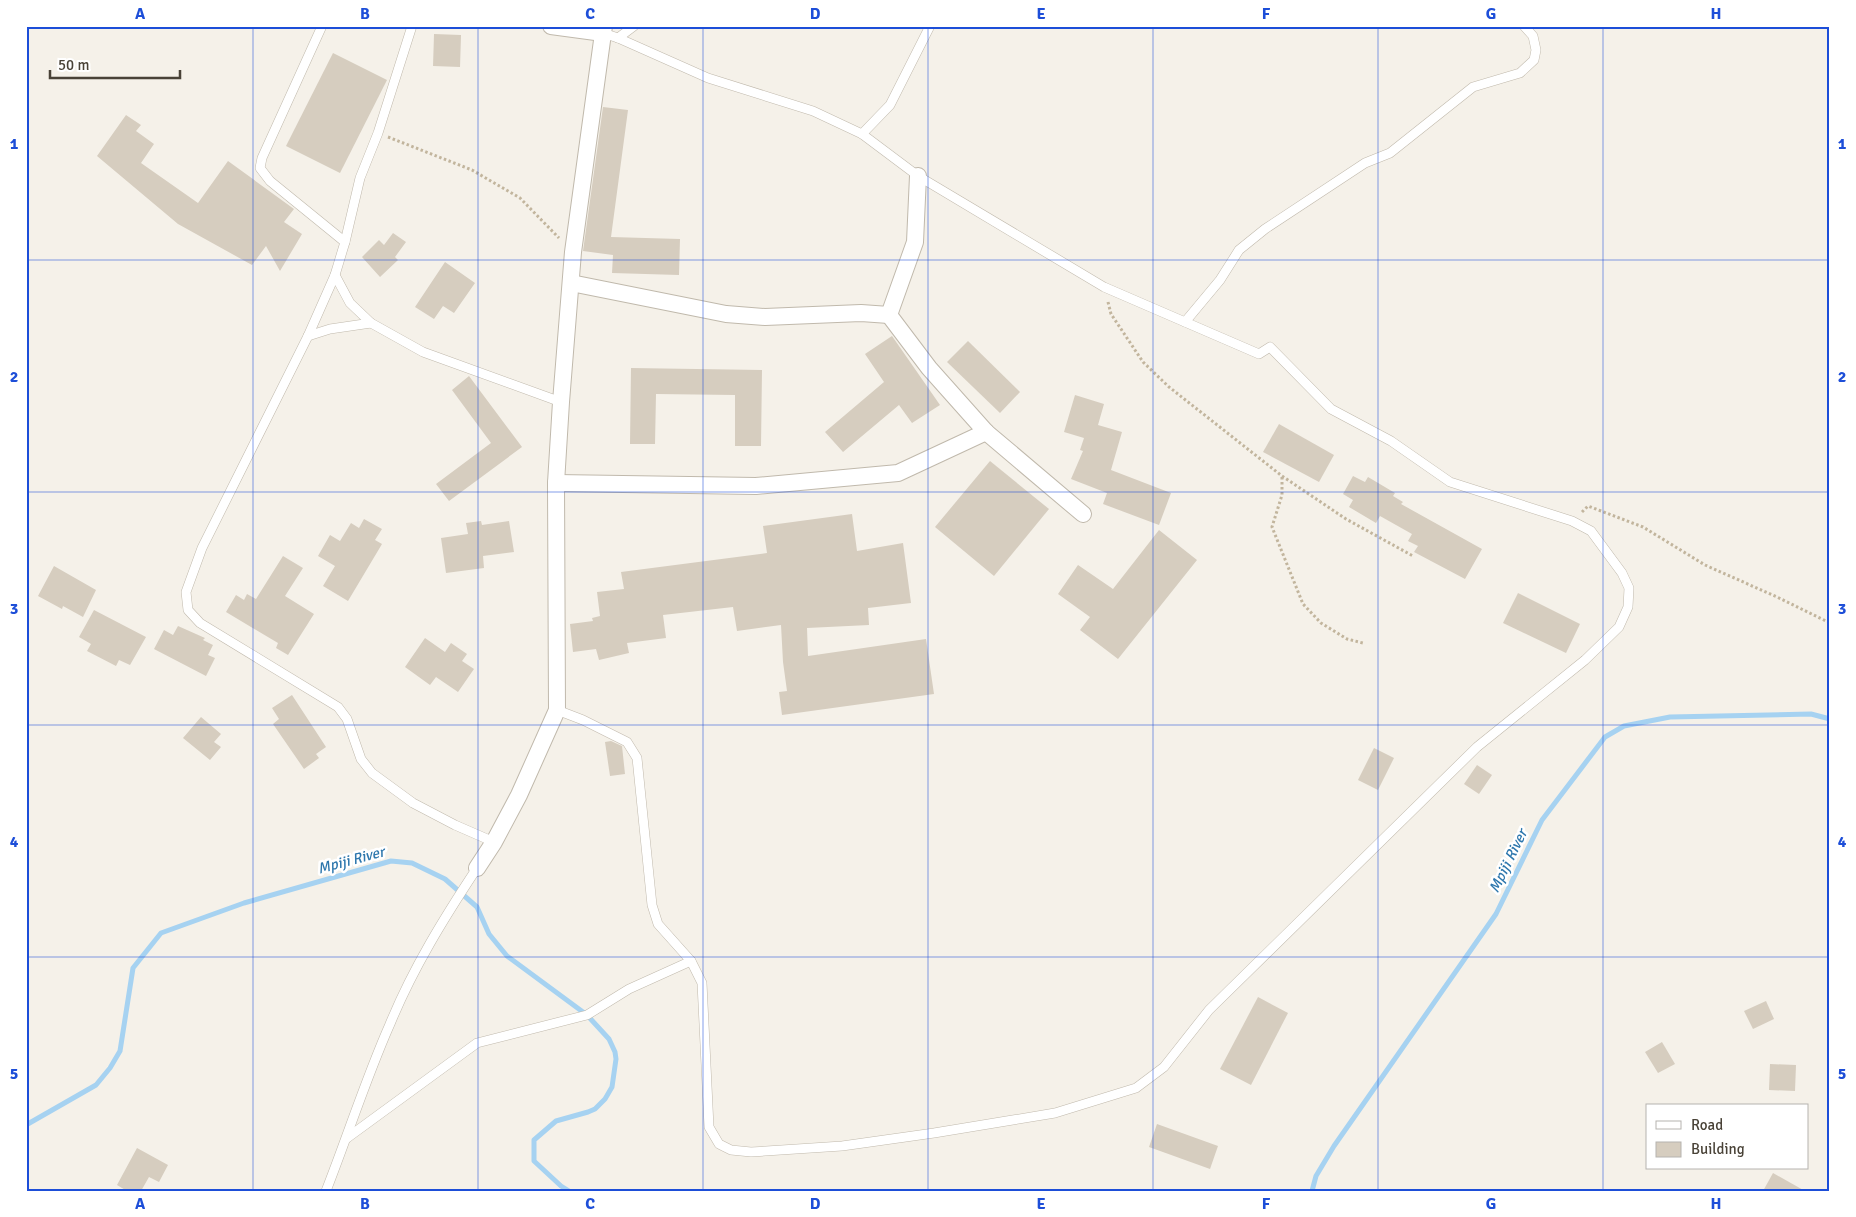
<svg xmlns="http://www.w3.org/2000/svg" width="1856" height="1217" font-family="Signika,sans-serif">
<style>
.lines{fill:none;stroke-linecap:round;stroke-linejoin:round}
.stream{stroke:#a6d2f1;stroke-width:5}
.building{fill:#d6cdbf}
.service-casing{stroke:#c0b9ac;stroke-width:10}
.minor-casing{stroke:#c0b9ac;stroke-width:18}
.path{stroke:#c2b59d;stroke-width:3;stroke-dasharray:2.5 2.5;stroke-linecap:butt}
.service{stroke:#fff;stroke-width:9}
.minor{stroke:#fff;stroke-width:16}
.grid{fill:none;stroke:#1d4ed8;stroke-width:1;stroke-opacity:0.55}
.labels{text-anchor:middle;stroke-width:5;stroke-linejoin:round;paint-order:stroke}
.water-label{font-size:15px;font-style:italic;fill:#2e77ad;stroke:#fff}
.neatline{fill:none;stroke:#1d4ed8;stroke-width:2}
.grid-label{font-size:16px;text-anchor:middle;font-weight:bold;fill:#1d4ed8}
</style>
<rect width="100%" height="100%" fill="#f5f1e9"/>
<g class="lines">
<g class="stream">
<polyline points="26,1125 96,1085 110,1068 120,1051 133,968 161,933 244,903 391,861 412,863 445,879 477,907 489,934 507,956 587,1015 609,1039 615,1052 616,1059 612,1087 605,1099 595,1109 588,1112 556,1121 534,1140 534,1161 561,1186 569,1191"/>
<polyline points="1312,1191 1316,1176 1334,1146 1496,914 1542,820 1605,737 1624,726 1670,717 1811,714 1830,719"/>
</g>
</g>
<g class="building">
<polygon points="434,34 461,35 460,67 433,66"/>
<polygon points="333,53 387,80 340,173 286,146"/>
<polygon points="603,107 628,110 611,237 680,239 679,275 612,273 613,255 583,251"/>
<polygon points="126,115 141,125 136,131 154,144 141,163 198,203 228,161 294,209 284,222 302,234 280,271 266,246 252,265 178,224 97,156"/>
<polygon points="393,233 406,242 395,257 398,260 380,277 362,257 379,240 384,245"/>
<polygon points="445,262 475,283 454,313 443,306 434,319 415,307"/>
<polygon points="892,336 940,405 912,423 899,405 843,452 825,432 884,382 865,354"/>
<polygon points="968,341 1020,392 1000,413 947,362"/>
<polygon points="631,368 762,370 761,446 735,446 735,395 656,394 655,444 630,444"/>
<polygon points="469,376 522,447 449,501 436,484 491,443 452,390"/>
<polygon points="1075,395 1104,404 1098,425 1122,432 1111,470 1171,493 1159,525 1103,504 1107,493 1071,479 1083,451 1080,450 1084,438 1064,432"/>
<polygon points="1279,424 1334,455 1319,482 1263,452"/>
<polygon points="990,461 1049,509 994,576 935,527"/>
<polygon points="1353,476 1365,482 1368,477 1395,493 1393,496 1403,502 1401,504 1482,549 1465,579 1414,552 1418,546 1408,541 1412,534 1380,516 1376,523 1349,507 1353,500 1343,494"/>
<polygon points="852,514 857,551 903,543 911,603 868,608 869,625 807,628 808,656 926,639 934,694 782,715 779,692 787,691 783,662 781,625 737,631 733,607 663,615 666,638 627,643 629,653 599,660 596,649 573,652 570,624 593,621 592,618 600,616 597,592 624,589 621,572 767,553 763,526"/>
<polygon points="364,519 382,529 375,540 382,544 348,601 323,586 335,566 318,556 330,535 340,541 351,523 359,528"/>
<polygon points="481,521 482,525 509,521 514,552 483,556 484,568 446,573 441,538 468,534 466,523"/>
<polygon points="1159,530 1197,560 1118,659 1080,630 1090,617 1058,594 1078,565 1113,589"/>
<polygon points="283,556 303,568 285,596 314,614 288,655 276,648 278,643 226,612 236,595 244,600 247,594 256,599"/>
<polygon points="54,566 96,590 83,617 63,606 62,609 38,596"/>
<polygon points="1518,593 1580,624 1566,653 1503,623"/>
<polygon points="94,610 146,637 130,665 119,660 116,666 87,651 91,644 79,637"/>
<polygon points="178,626 205,638 203,640 213,645 208,655 215,658 206,676 154,649 164,630 173,635"/>
<polygon points="425,638 445,652 451,643 467,654 462,661 474,669 458,692 436,677 430,685 405,667"/>
<polygon points="292,695 326,747 316,754 319,758 304,769 273,724 279,719 272,708"/>
<polygon points="201,717 221,734 214,742 221,747 210,760 183,738"/>
<polygon points="611,741 622,746 625,774 610,776 605,742"/>
<polygon points="1374,748 1394,758 1378,790 1358,780"/>
<polygon points="1477,765 1492,775 1479,794 1464,784"/>
<polygon points="1258,997 1288,1013 1251,1085 1220,1069"/>
<polygon points="1766,1001 1774,1019 1753,1029 1744,1011"/>
<polygon points="1662,1042 1675,1064 1658,1073 1645,1052"/>
<polygon points="1770,1064 1796,1065 1795,1091 1769,1090"/>
<polygon points="1157,1124 1218,1146 1210,1169 1149,1147"/>
<polygon points="137,1148 168,1165 159,1182 149,1177 141,1191 127,1191 117,1185"/>
<polygon points="1773,1173 1805,1191 1763,1191"/>
</g>
<g class="lines">
<g class="service-casing">
<g id="service">
<polyline points="322,26 262,158 260,168 270,181 345,242"/>
<polyline points="412,26 378,133 360,178 345,242 335,275 308,336 202,548 186,592 188,610 200,623 338,707 347,719 361,759 372,773 413,803 455,825 494,842"/>
<polyline points="618,38 634,26"/>
<polyline points="862,134 890,105 930,26"/>
<polyline points="335,275 350,303 371,323 423,352 561,402"/>
<polyline points="1185,322 1220,280 1239,250 1265,229 1365,163 1390,153 1473,87 1520,73 1534,60 1536,50 1533,36 1524,26"/>
<polyline points="308,336 330,329 371,323"/>
<polyline points="557,710 583,720 627,742 637,758 652,905 658,924 691,961 702,983 709,1127 719,1144 731,1150 751,1152 842,1146 934,1133 1055,1113 1136,1088 1164,1067 1209,1010 1477,747 1585,660 1619,627 1628,607 1629,588 1622,573 1591,531 1572,521 1450,482 1391,441 1331,409 1270,347 1259,354 1104,287 918,176 862,134 813,111 708,78 618,38 603,33"/>
<polyline points="347,1138 477,1043 587,1015 629,989 691,961"/>
<path d="M326 1191C348 1135 366 1078 390 1024 413 968 444 918 477 868"/>
</g>
</g>
<g class="minor-casing">
<g id="minor">
<polyline points="551,26 603,33"/>
<polyline points="918,176 915,242 889,315 929,368 986,432 1083,514"/>
<polyline points="571,283 726,314 765,317 861,313 889,315"/>
<polyline points="556,483 756,486 898,473 986,432"/>
<polyline points="477,868 494,842 519,795 557,710 556,483 561,402 573,252 604,26"/>
</g>
</g>
<g class="path">
<polyline points="388,137 472,170 520,198 559,238"/>
<polyline points="1108,302 1111,314 1143,362 1169,387 1282,476 1346,519 1413,556"/>
<polyline points="1282,477 1282,495 1272,527 1303,604 1321,623 1347,639 1363,643"/>
<polyline points="1582,512 1588,506 1643,527 1705,565 1777,597 1830,623"/>
</g>
<use href="#service" class="service"/>
<use href="#minor" class="minor"/>
</g>
<path class="grid" d="M253 26V1191M478 26V1191M703 26V1191M928 26V1191M1153 26V1191M1378 26V1191M1603 26V1191M26 260H1830M26 492H1830M26 725H1830M26 957H1830"/>
<g class="labels">
<g class="water-label">
<text transform="translate(351 860) rotate(-15)" y="5">Mpiji River</text>
<text transform="translate(1508 861) rotate(-64)" y="5">Mpiji River</text>
</g>
</g>
<rect width="1856" height="1217" fill="none" stroke="#ffffff" stroke-width="55"/>
<rect x="1646" y="1104" width="162" height="65" fill="#ffffff" stroke="#b6b3af"/>
<rect x="1656" y="1121" width="25" height="8" fill="#ffffff" stroke="#b6b3af"/>
<text x="1691" y="1130" font-size="15" fill="#494237">Road</text>
<rect x="1656" y="1142" width="25" height="15" fill="#d6cdbf" stroke="#b6b3af"/>
<text x="1691" y="1154" font-size="15" fill="#494237">Building</text>
<path d="M50 70v8h130v-8" fill="none" stroke="#494237" stroke-width="2.5"/>
<text x="58" y="70" font-size="15" fill="#494237" stroke="#ffffff" stroke-width="4" paint-order="stroke">50 m</text>
<rect x="28" y="28" width="1800" height="1162" class="neatline"/>
<g class="grid-label">
<text x="140" y="19">A</text>
<text x="365" y="19">B</text>
<text x="590" y="19">C</text>
<text x="815" y="19">D</text>
<text x="1041" y="19">E</text>
<text x="1266" y="19">F</text>
<text x="1491" y="19">G</text>
<text x="1716" y="19">H</text>
<text x="14" y="149">1</text>
<text x="1842" y="149">1</text>
<text x="14" y="382">2</text>
<text x="1842" y="382">2</text>
<text x="14" y="614">3</text>
<text x="1842" y="614">3</text>
<text x="14" y="847">4</text>
<text x="1842" y="847">4</text>
<text x="14" y="1079">5</text>
<text x="1842" y="1079">5</text>
<text x="140" y="1209">A</text>
<text x="365" y="1209">B</text>
<text x="590" y="1209">C</text>
<text x="815" y="1209">D</text>
<text x="1041" y="1209">E</text>
<text x="1266" y="1209">F</text>
<text x="1491" y="1209">G</text>
<text x="1716" y="1209">H</text>
</g>
</svg>
